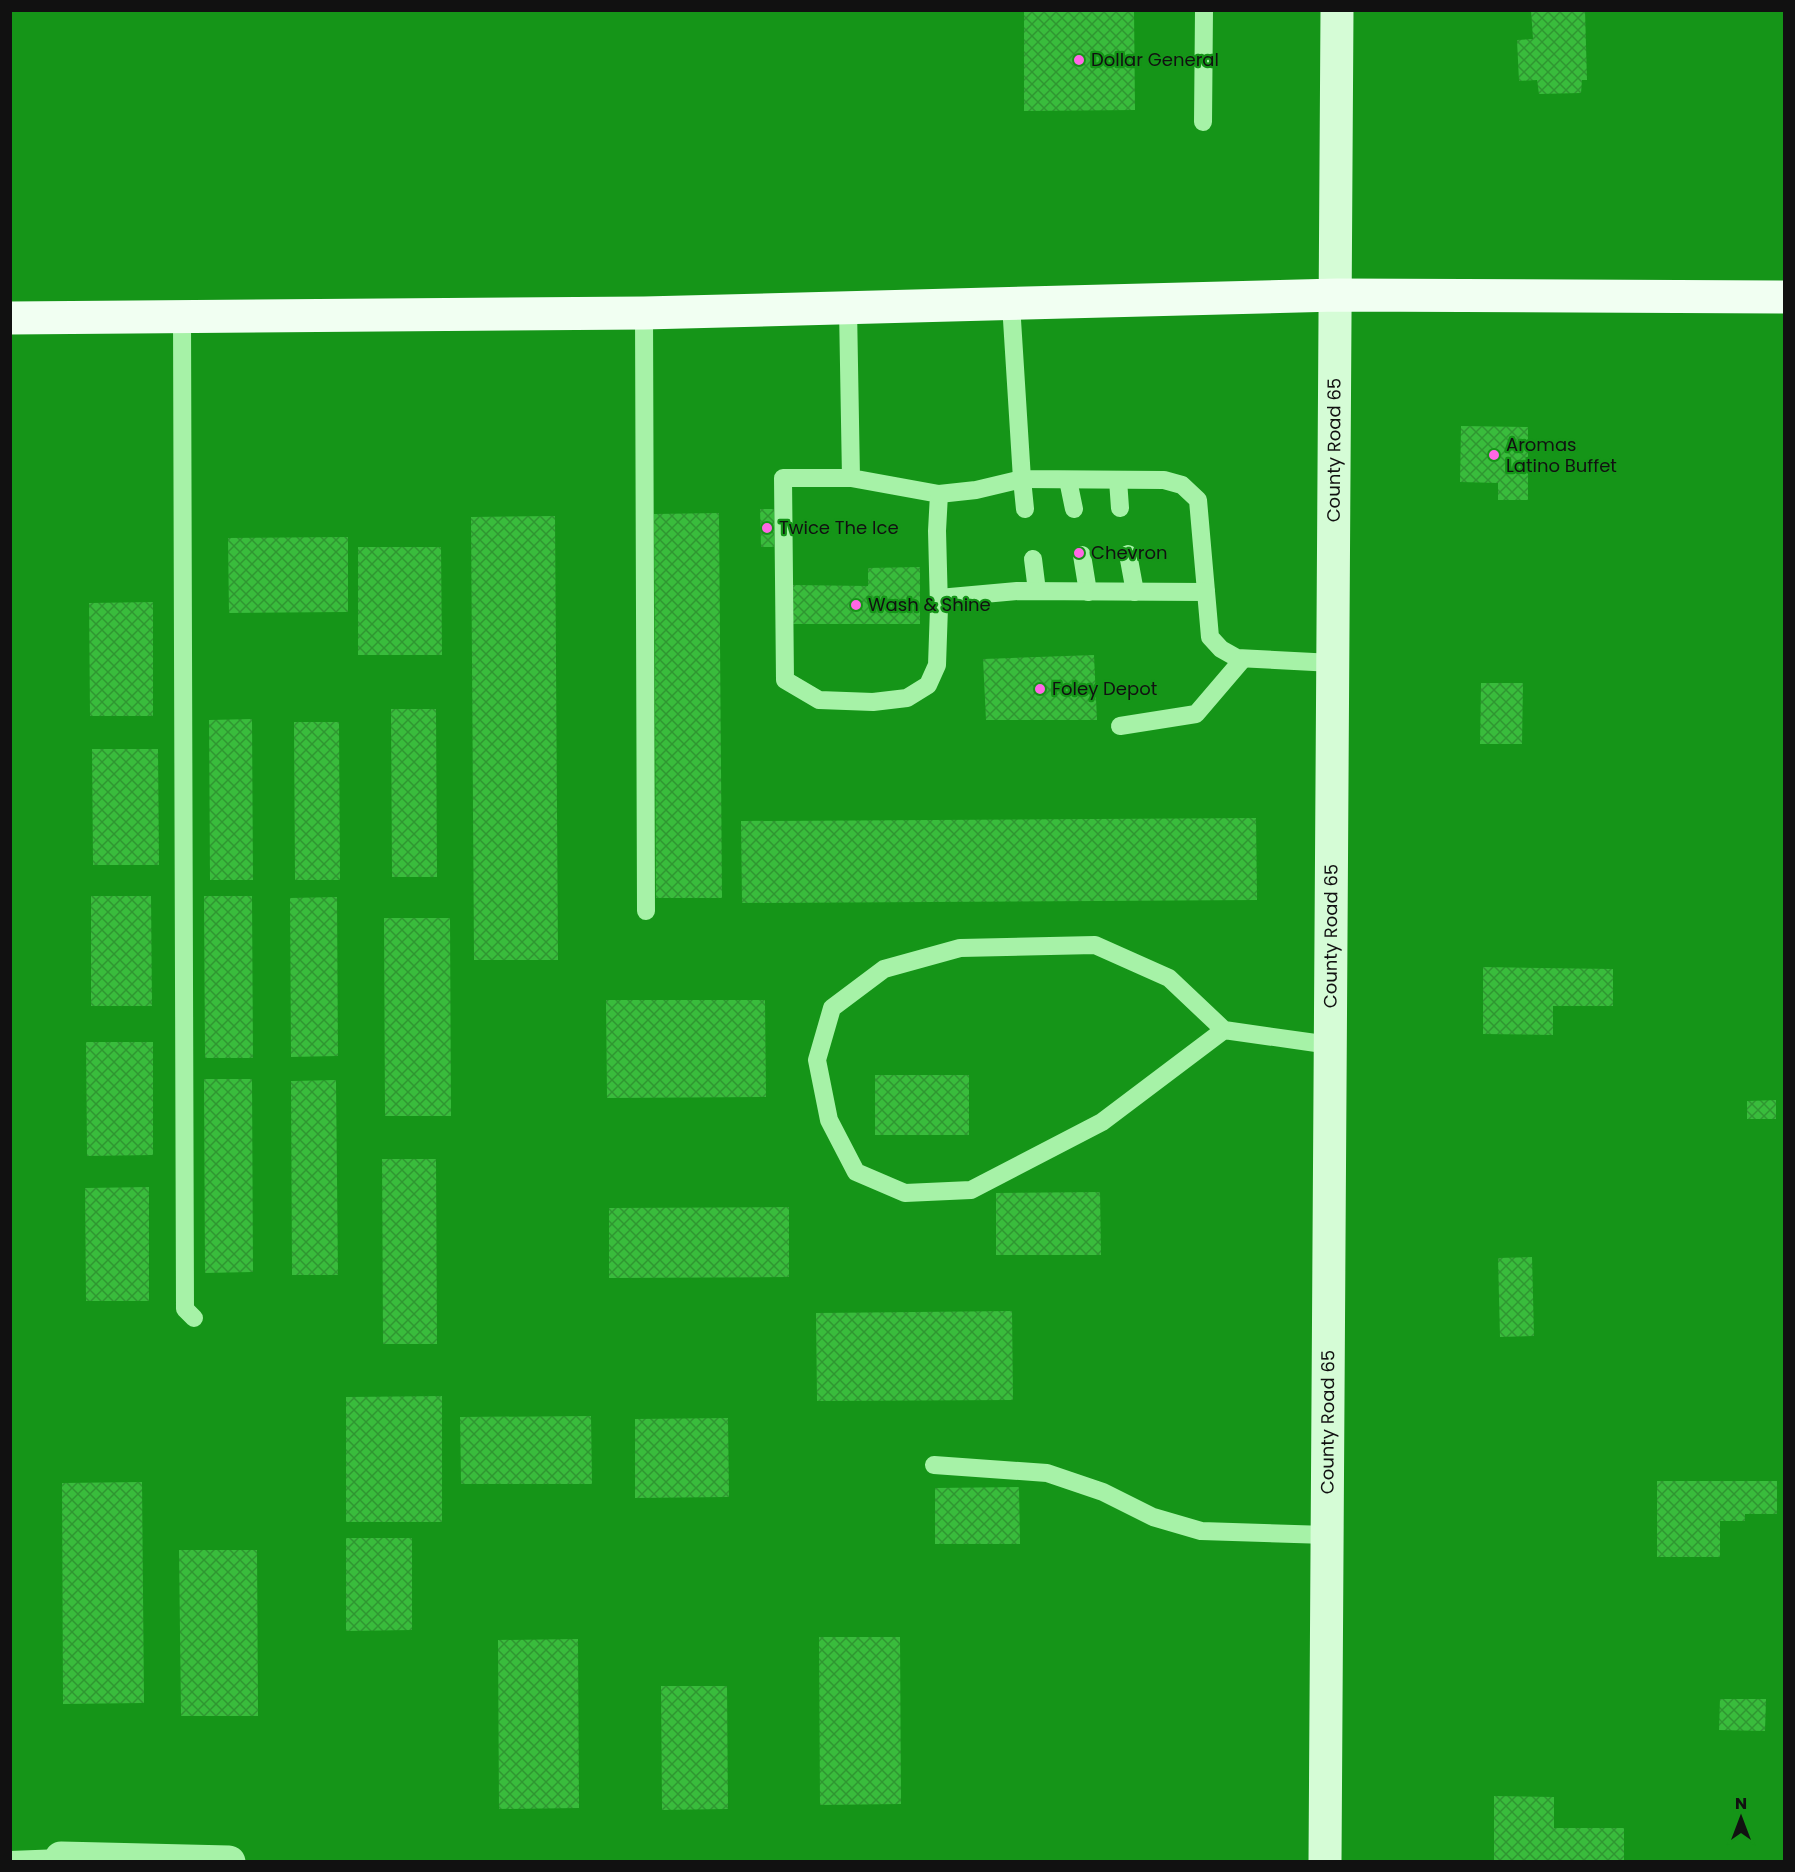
<svg xmlns="http://www.w3.org/2000/svg" width="1795" height="1872" font-family="Poppins,sans-serif">
<style>
.building{fill:url(#building-cross-hatch)}
.lines{fill:none;stroke-linecap:round;stroke-linejoin:round}
.lane{stroke:#a6f2a7;stroke-width:18}
.street{stroke:#a6f2a7;stroke-width:33}
.secondary{stroke:#d5fcd6;stroke-width:33}
.primary{stroke:#f1fff2;stroke-width:33}
.poi-dot{fill:#ff67e5;stroke:#159518;stroke-width:2}
.labels{text-anchor:middle;stroke-width:4.5;stroke-linejoin:round;paint-order:stroke}
.poi-label{font-size:18px;fill:#111;stroke:#159518;text-anchor:start}
.street-label{font-size:18px;fill:#111;stroke:#159518}
</style>
<defs>
<pattern id="building-cross-hatch" width="8" height="8" patternUnits="userSpaceOnUse" patternTransform="scale(1.5)"><rect width="8" height="8" fill="#39bc3c"/><path d="M0 0l8 8M0 8l8-8" fill="none" stroke="#2f9731"/></pattern>
</defs>
<rect width="100%" height="100%" fill="#159518"/>
<g class="building">
<polygon points="1024,10 1134,10 1135,110 1024,111"/>
<polygon points="1531,10 1585,10 1587,80 1582,80 1581,93 1539,94 1537,80 1519,81 1517,40 1533,39"/>
<polygon points="1461,426 1528,427 1528,500 1498,500 1498,483 1460,482"/>
<polygon points="760,509 774,509 774,547 761,547"/>
<polygon points="719,513 722,898 656,898 654,514"/>
<polygon points="555,516 558,960 474,960 471,517"/>
<polygon points="348,537 348,612 229,613 228,538"/>
<polygon points="358,547 441,547 442,655 358,655"/>
<polygon points="920,567 920,624 793,624 792,585 868,586 868,568"/>
<polygon points="153,602 153,716 90,716 89,603"/>
<polygon points="1094,655 1097,720 986,720 983,659"/>
<polygon points="1481,683 1523,683 1522,744 1480,744"/>
<polygon points="391,709 436,709 437,877 392,877"/>
<polygon points="252,719 253,880 210,880 209,720"/>
<polygon points="294,722 339,722 340,880 295,880"/>
<polygon points="92,749 158,749 159,865 93,865"/>
<polygon points="1256,818 1257,900 742,903 741,821"/>
<polygon points="91,896 151,896 152,1006 91,1006"/>
<polygon points="204,896 252,896 253,1058 205,1058"/>
<polygon points="337,897 338,1056 291,1057 290,898"/>
<polygon points="384,918 450,918 451,1116 385,1116"/>
<polygon points="1483,967 1613,969 1613,1006 1553,1006 1553,1035 1483,1034"/>
<polygon points="606,1000 765,1000 766,1097 607,1098"/>
<polygon points="86,1042 153,1042 153,1155 87,1156"/>
<rect x="875" y="1075" width="94" height="60"/>
<polygon points="204,1079 252,1079 253,1272 205,1273"/>
<polygon points="336,1080 338,1275 292,1275 291,1081"/>
<polygon points="1776,1100 1776,1119 1747,1119 1747,1101"/>
<polygon points="382,1159 436,1159 437,1344 383,1344"/>
<polygon points="149,1187 149,1301 86,1301 85,1188"/>
<polygon points="1100,1192 1101,1255 996,1255 996,1193"/>
<polygon points="789,1207 789,1277 609,1278 609,1208"/>
<polygon points="1532,1257 1534,1336 1500,1337 1498,1258"/>
<polygon points="1012,1311 1013,1400 817,1401 816,1313"/>
<polygon points="442,1396 442,1522 346,1522 346,1397"/>
<polygon points="591,1416 592,1484 461,1484 460,1417"/>
<polygon points="728,1418 729,1497 635,1498 635,1419"/>
<polygon points="1657,1481 1777,1481 1777,1514 1745,1514 1745,1521 1720,1521 1720,1557 1657,1557"/>
<polygon points="142,1482 144,1703 63,1704 62,1483"/>
<polygon points="1019,1487 1020,1544 935,1544 935,1488"/>
<polygon points="346,1538 412,1538 412,1630 346,1631"/>
<polygon points="179,1550 257,1550 258,1716 181,1716"/>
<polygon points="819,1637 900,1637 901,1804 820,1805"/>
<polygon points="578,1639 579,1808 499,1809 498,1640"/>
<polygon points="661,1686 727,1686 728,1809 662,1810"/>
<polygon points="1720,1699 1766,1699 1765,1731 1719,1730"/>
<polygon points="1494,1796 1554,1797 1554,1828 1624,1828 1624,1862 1494,1862"/>
</g>
<g class="lines">
<g class="lane">
<polyline points="1203,122 1204,10"/>
<polyline points="1011,304 1022,479 1164,480 1182,485 1198,500 1210,637 1221,649 1237,658 1333,663"/>
<polyline points="848,308 851,478 783,478 785,680 819,700 873,702 907,698 928,685 937,665 939,607 937,531 939,494 851,478"/>
<polyline points="644,313 646,911"/>
<polyline points="182,317 185,1309 194,1318"/>
<polyline points="1068,480 1074,509"/>
<polyline points="1118,480 1120,508"/>
<polyline points="939,494 976,490 1022,479 1025,509"/>
<polyline points="1128,554 1135,592"/>
<polyline points="1082,555 1088,592"/>
<polyline points="1033,559 1037,591"/>
<polyline points="939,598 1017,591 1206,592"/>
<polyline points="1120,726 1196,714 1243,659"/>
<polyline points="1224,1030 1102,1122 971,1190 905,1193 856,1172 829,1120 817,1060 832,1008 884,969 960,948 1095,945 1169,978 1224,1030 1330,1045"/>
<polyline points="934,1465 1047,1473 1103,1492 1153,1517 1201,1531 1327,1535"/>
<polyline points="10,1860 61,1858"/>
</g>
<polyline class="street" points="61,1858 229,1862"/>
<path class="secondary" id="s1" d="M1325 1862 1337 10"/>
<polyline class="primary" points="10,318 644,313 1337,295 1784,297"/>
</g>
<g class="poi-dot">
<circle cx="1079" cy="60" r="6"/>
<circle cx="1494" cy="455" r="6"/>
<circle cx="767" cy="528" r="6"/>
<circle cx="1079" cy="553" r="6"/>
<circle cx="856" cy="605" r="6"/>
<circle cx="1040" cy="689" r="6"/>
</g>
<g class="labels">
<g class="poi-label">
<text x="1091" y="66">Dollar General</text>
<text x="1506" y="451">Aromas<tspan x="1506" dy="21">Latino Buffet</tspan></text>
<text x="779" y="534">Twice The Ice</text>
<text x="1091" y="559">Chevron</text>
<text x="868" y="611">Wash &amp; Shine</text>
<text x="1052" y="695">Foley Depot</text>
</g>
<g class="street-label">
<text dy="6" stroke="none"><textPath href="#s1" startOffset="1412">County Road 65</textPath></text>
<text dy="6" stroke="none"><textPath href="#s1" startOffset="926">County Road 65</textPath></text>
<text dy="6" stroke="none"><textPath href="#s1" startOffset="440">County Road 65</textPath></text>
</g>
</g>
<rect width="1795" height="1872" fill="none" stroke="#111111" stroke-width="24"/>
<g transform="translate(1741 1818)" stroke="#159518" stroke-width="4.5" paint-order="stroke">
<path d="M0-4.5L10 22L0 15L-10 22Z" fill="#111111"/>
<text y="-9" font-size="16" font-weight="bold" text-anchor="middle" fill="#111111">N</text>
</g>
</svg>
